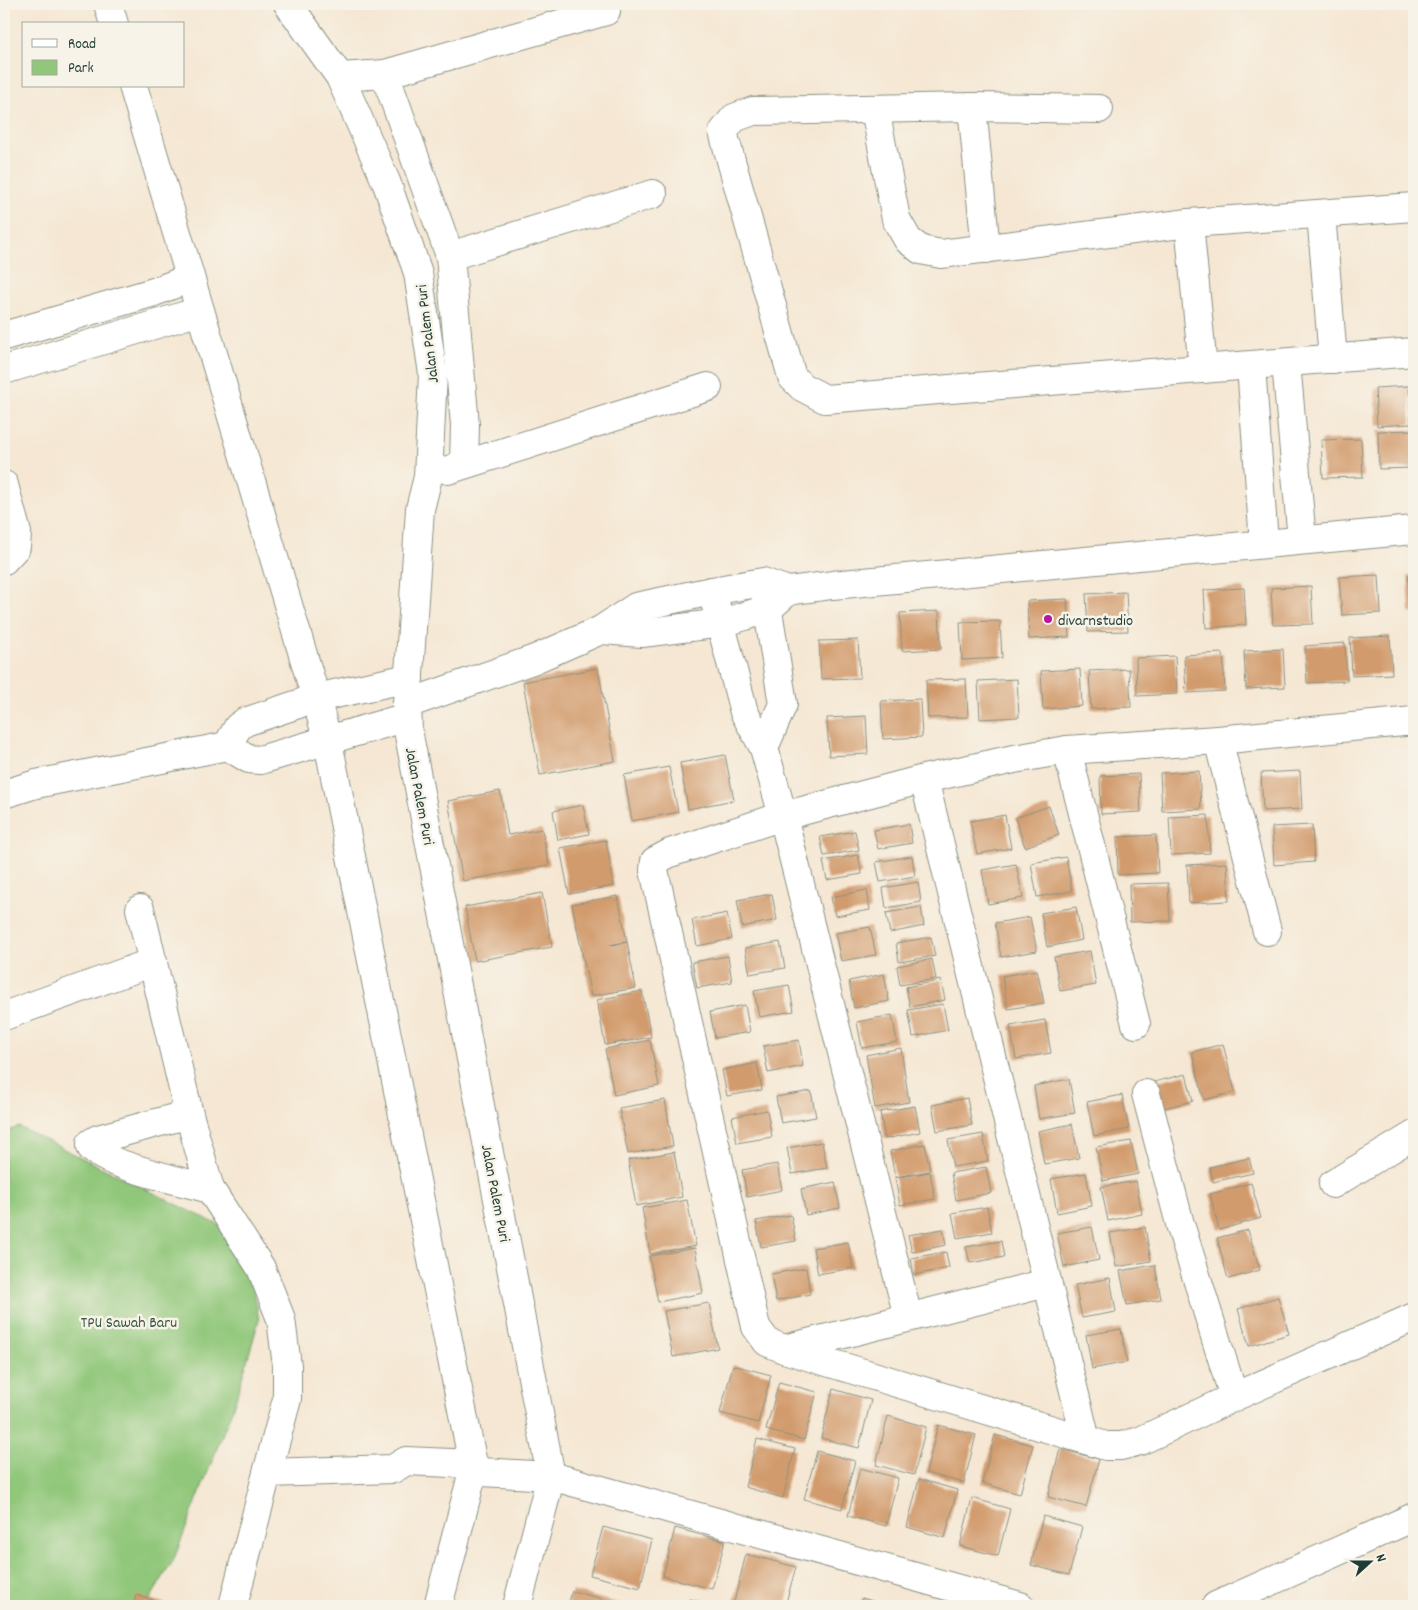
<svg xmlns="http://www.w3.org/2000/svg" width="1418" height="1610" font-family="Dekko,sans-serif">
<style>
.green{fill:#91c77a;stroke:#588257}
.building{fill:#d29b6d}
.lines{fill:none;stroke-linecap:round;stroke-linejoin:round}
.minor-casing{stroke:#8a9284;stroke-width:30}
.minor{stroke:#fff;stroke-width:28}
.poi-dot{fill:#b5179e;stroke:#f7f3e8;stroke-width:2}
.labels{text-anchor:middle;stroke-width:5;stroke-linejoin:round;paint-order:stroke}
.street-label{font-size:16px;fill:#1f3d34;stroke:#f7f3e8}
.poi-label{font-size:16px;fill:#1f3d34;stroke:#f7f3e8;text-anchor:start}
.park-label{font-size:16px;fill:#365942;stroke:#f7f3e8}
</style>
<rect width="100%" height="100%" fill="#f7f3e8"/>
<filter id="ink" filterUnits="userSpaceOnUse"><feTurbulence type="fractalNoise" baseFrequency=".02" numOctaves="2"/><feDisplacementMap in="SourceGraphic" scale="10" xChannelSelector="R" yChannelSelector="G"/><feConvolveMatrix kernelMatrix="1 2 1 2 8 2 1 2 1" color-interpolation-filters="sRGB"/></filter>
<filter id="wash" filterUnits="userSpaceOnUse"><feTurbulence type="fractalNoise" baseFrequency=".0096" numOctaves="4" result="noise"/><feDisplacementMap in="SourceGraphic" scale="20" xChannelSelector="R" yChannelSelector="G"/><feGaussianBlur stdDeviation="1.12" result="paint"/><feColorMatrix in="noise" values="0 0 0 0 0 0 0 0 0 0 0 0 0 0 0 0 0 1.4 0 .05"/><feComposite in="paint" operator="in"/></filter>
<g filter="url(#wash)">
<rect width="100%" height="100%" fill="#f5e7d3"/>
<polygon class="green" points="19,1127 223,1227 252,1278 259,1320 235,1402 174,1559 146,1606 4,1606 4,1132"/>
<g id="blocks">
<g class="building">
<polygon points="1409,386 1411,424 1377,426 1375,388"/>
<polygon points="1414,430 1414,468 1379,469 1378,431"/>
<polygon points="1361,439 1363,477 1323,478 1321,440"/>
<polygon points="1379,575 1381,613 1342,615 1339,577"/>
<polygon points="1408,575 1414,575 1414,613 1410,613"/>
<polygon points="1311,586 1313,624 1273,625 1271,588"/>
<polygon points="1244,588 1246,625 1206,628 1204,590"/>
<polygon points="1126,592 1128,631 1088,632 1086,594"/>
<polygon points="1067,599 1069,637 1029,639 1027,601"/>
<polygon points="939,611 941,649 902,651 900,613"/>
<polygon points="1000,621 1002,658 962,660 960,622"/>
<polygon points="1390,636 1392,674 1352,676 1350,638"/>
<polygon points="858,640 860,678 821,679 819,641"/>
<polygon points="1345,643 1347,681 1307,683 1305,646"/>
<polygon points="1283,649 1285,687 1246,689 1244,651"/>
<polygon points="1223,653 1225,691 1186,693 1184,655"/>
<polygon points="1175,656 1177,694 1137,696 1136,658"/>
<polygon points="598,668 615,761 540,775 523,682"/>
<polygon points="1080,669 1082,706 1043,709 1041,671"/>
<polygon points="1129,669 1131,707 1091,709 1089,671"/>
<polygon points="966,679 968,717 928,718 926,680"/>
<polygon points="1017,679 1019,717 980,719 978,681"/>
<polygon points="920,699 922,737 883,739 881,701"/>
<polygon points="866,716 868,754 829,756 827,718"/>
<polygon points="725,755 734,800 688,809 680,763"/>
<polygon points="669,767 678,812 632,821 624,775"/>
<polygon points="1199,771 1201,809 1162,811 1160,773"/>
<polygon points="1300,771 1302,809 1263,811 1261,773"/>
<polygon points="1139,774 1141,812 1101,814 1100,776"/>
<polygon points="500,791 508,835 542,829 549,865 463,881 448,801"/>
<polygon points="583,805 589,834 558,840 553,811"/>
<polygon points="1049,806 1059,835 1025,847 1015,818"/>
<polygon points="1005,815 1011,848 977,854 970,821"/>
<polygon points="1208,815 1210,853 1171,855 1169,817"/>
<polygon points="909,824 912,843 878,849 874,830"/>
<polygon points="1312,825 1314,862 1274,865 1272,827"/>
<polygon points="855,831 859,850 824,856 820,837"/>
<polygon points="1156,835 1158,873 1118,875 1117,837"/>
<polygon points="606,840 614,886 569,894 560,848"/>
<polygon points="858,855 862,874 827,880 823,861"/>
<polygon points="912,856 915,876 880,882 876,862"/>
<polygon points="1066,857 1072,891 1037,897 1031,863"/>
<polygon points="1227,863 1229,901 1189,903 1187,865"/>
<polygon points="1016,864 1023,898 988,904 982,870"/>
<polygon points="918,882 921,902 886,908 883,888"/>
<polygon points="1168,883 1170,921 1130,922 1129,884"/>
<polygon points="867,890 870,910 835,916 831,897"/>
<polygon points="542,893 552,947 475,961 465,907"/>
<polygon points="772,894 777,920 742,927 737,900"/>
<polygon points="618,896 627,942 610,945 627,942 636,988 591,996 572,904"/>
<polygon points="921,907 924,926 890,933 886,913"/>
<polygon points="1076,907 1082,940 1047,947 1041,913"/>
<polygon points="727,913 732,939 697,946 692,920"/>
<polygon points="1030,917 1037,951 1001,957 995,923"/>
<polygon points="870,927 876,955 841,961 835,933"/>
<polygon points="931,937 935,956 899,962 896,943"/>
<polygon points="780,942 785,968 750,974 745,948"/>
<polygon points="1090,951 1096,985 1060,991 1054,957"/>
<polygon points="728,956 732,982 697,988 692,962"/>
<polygon points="932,959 936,979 900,985 897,966"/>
<polygon points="1037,970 1044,1003 1008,1009 1002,976"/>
<polygon points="884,974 889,1001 854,1008 849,981"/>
<polygon points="941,980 945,1000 910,1007 906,987"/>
<polygon points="789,985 794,1011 759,1017 754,991"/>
<polygon points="642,991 651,1037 605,1045 597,1000"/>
<polygon points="943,1004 948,1030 913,1037 908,1010"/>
<polygon points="745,1005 750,1032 715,1038 710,1012"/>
<polygon points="892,1015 897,1042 862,1048 857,1022"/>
<polygon points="1045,1020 1051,1053 1016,1059 1010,1026"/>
<polygon points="650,1040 659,1086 614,1095 605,1049"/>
<polygon points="799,1040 803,1066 768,1073 763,1046"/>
<polygon points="1223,1044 1235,1092 1204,1100 1192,1052"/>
<polygon points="901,1048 909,1102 875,1108 866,1055"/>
<polygon points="757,1063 762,1090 727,1096 722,1070"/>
<polygon points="1186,1074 1193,1101 1153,1111 1146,1084"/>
<polygon points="1069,1079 1075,1113 1039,1119 1034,1086"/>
<polygon points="811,1091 816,1117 781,1123 776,1097"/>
<polygon points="1122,1095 1129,1129 1094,1136 1087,1102"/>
<polygon points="967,1098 972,1125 937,1131 932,1105"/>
<polygon points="665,1100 673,1146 628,1154 619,1108"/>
<polygon points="915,1106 920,1132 885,1139 880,1112"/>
<polygon points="767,1110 772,1137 737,1143 732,1117"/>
<polygon points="1072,1124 1079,1158 1044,1164 1038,1131"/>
<polygon points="983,1134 988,1161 953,1167 948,1140"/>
<polygon points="1131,1141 1138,1174 1103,1181 1096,1147"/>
<polygon points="822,1142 827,1168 792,1174 787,1148"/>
<polygon points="925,1144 930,1171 895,1177 890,1151"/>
<polygon points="674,1152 682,1197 636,1206 628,1160"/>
<polygon points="1249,1158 1253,1173 1213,1182 1210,1167"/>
<polygon points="777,1164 782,1190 747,1197 742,1170"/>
<polygon points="986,1167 991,1193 956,1200 951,1173"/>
<polygon points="930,1172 935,1199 900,1205 895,1178"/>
<polygon points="1086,1173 1092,1206 1057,1213 1051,1179"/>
<polygon points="1136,1181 1142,1214 1108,1221 1101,1187"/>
<polygon points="835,1182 840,1208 806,1215 801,1189"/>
<polygon points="1251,1183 1261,1218 1219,1230 1210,1194"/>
<polygon points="687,1200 696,1246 650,1254 642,1208"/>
<polygon points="987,1207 992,1232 957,1238 952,1213"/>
<polygon points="791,1215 796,1241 761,1247 756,1221"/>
<polygon points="1092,1227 1099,1260 1064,1267 1057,1233"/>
<polygon points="1145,1227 1151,1261 1116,1267 1110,1233"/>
<polygon points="943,1229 946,1245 912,1252 908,1235"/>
<polygon points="1248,1230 1260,1270 1228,1279 1217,1238"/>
<polygon points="1001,1241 1004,1257 970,1263 966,1247"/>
<polygon points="848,1242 853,1268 818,1274 813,1248"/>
<polygon points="695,1248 703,1293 658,1302 649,1256"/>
<polygon points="946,1252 949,1268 914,1275 911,1258"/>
<polygon points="1155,1265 1161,1299 1127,1305 1120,1271"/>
<polygon points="806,1268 810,1294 776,1301 771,1274"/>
<polygon points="1110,1278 1116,1312 1082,1318 1075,1285"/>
<polygon points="1278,1297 1289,1334 1249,1346 1238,1309"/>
<polygon points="709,1303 718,1348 673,1357 664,1311"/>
<polygon points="1121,1329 1127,1362 1092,1369 1086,1335"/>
<polygon points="733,1365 771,1375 758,1423 720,1413"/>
<polygon points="779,1382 817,1392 804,1440 766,1430"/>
<polygon points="833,1389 871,1400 859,1448 821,1438"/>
<polygon points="888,1416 926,1427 914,1475 876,1465"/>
<polygon points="938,1425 976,1435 964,1483 926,1473"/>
<polygon points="995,1435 1033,1445 1020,1494 982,1483"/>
<polygon points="757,1439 795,1449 783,1498 745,1487"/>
<polygon points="1060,1449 1099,1459 1086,1507 1048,1497"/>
<polygon points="817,1451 855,1461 842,1509 804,1499"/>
<polygon points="860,1468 898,1478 886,1526 848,1516"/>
<polygon points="919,1479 957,1490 945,1538 907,1527"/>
<polygon points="972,1498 1010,1509 998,1556 960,1546"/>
<polygon points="1043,1516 1082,1527 1069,1575 1031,1565"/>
<polygon points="603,1527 652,1540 640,1588 590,1575"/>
<polygon points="675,1528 725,1541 712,1589 663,1576"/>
<polygon points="746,1554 796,1567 785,1606 750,1606 734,1602"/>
<polygon points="572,1591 622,1604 621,1606 568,1606"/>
<polygon points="136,1595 173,1606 133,1606"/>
<polygon points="862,1598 889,1606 860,1606"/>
<polygon points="690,1599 716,1606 688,1606"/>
</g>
</g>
</g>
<g filter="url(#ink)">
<use href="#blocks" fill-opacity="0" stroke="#8a9284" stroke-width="1"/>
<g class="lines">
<g class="minor-casing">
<g id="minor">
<polyline points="108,4 114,24"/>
<polyline points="288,4 340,77 387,184 418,273 433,374 428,477 420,509 407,704 408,730 551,1476 517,1606"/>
<polyline points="385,74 450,256 465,425 464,463"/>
<polyline points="340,77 385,74 606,11"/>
<polyline points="133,86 316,698 328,742 473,1464 470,1483 438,1606"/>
<polyline points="972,107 986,249"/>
<polyline points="875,109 896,219 908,240 921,250 941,254 1189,223 1414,207"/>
<polyline points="1099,109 972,107 753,111 734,118 723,132 792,377 802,387 825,399 1414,352"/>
<polyline points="1321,214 1333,359"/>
<polyline points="1189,223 1203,369"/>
<polyline points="450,256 653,194"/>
<polyline points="4,336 154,292 190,278"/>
<polyline points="1286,363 1302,540"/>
<polyline points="1251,366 1264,543"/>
<polyline points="4,370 200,311"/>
<polyline points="448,470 708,387"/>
<polyline points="4,485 17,533 16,547 4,560"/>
<polyline points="712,591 744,712 764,748 783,816 908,1317"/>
<polyline points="601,630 642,633 722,623 768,609 788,591"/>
<polyline points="407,704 535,659 601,630 636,607 712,591 763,582 788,591 832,585 1414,530"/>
<polyline points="1218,740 1267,931"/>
<polyline points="227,746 238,727 245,722 316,698 409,678"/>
<polyline points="764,748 783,704 765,592"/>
<polyline points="1067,750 1136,1024"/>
<polyline points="924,779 1086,1440"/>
<polyline points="4,794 36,784 227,746 249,759 260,760 407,717"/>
<polyline points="140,909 189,1114 210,1189 261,1268 281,1319 287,1366 287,1399 267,1473 233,1606"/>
<polyline points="4,1016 153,962"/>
<polyline points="1146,1094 1180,1224 1234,1397"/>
<path d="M189 1114 98 1139 91 1143V1147C104 1165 185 1182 210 1189"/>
<polyline points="1333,1184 1414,1135"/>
<polyline points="1047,1283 784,1349 767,1342 756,1327 654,870 655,861 670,853 783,816 924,779 1014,759 1067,750 1218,740 1414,721"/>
<polyline points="784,1349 1106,1446 1121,1446 1140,1441 1234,1397 1414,1317"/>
<polyline points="267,1473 393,1469 406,1461 473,1464 481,1472 551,1476 1020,1606"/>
<polyline points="1216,1606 1414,1517"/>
</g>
</g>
<use href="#minor" class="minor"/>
</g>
</g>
<circle class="poi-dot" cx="1048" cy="619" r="5"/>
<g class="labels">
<g class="street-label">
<text transform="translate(426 334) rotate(-97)" y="6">Jalan Palem Puri</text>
<text transform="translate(421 796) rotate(79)" y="6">Jalan Palem Puri</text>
<text transform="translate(497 1193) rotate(79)" y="6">Jalan Palem Puri</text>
</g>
<g class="poi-label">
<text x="1058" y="625">divarnstudio</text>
</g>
<g class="park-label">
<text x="129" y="1327">TPU Sawah Baru</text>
</g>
</g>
<rect width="1418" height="1610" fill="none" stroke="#f7f3e8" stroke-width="20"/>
<rect x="22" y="22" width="162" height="65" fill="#f7f3e8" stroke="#a1aaa0"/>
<rect x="32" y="39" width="25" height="8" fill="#ffffff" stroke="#a1aaa0"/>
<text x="68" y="48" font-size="15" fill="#1f3d34">Road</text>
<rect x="32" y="60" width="25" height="15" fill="#91c77a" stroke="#a1aaa0"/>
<text x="68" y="72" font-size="15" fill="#1f3d34">Park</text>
<g transform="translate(1370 1562) rotate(69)" stroke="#f7f3e8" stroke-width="4" paint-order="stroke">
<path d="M0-4L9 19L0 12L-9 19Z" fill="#1f3d34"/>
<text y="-8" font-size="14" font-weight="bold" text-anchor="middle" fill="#1f3d34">N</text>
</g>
</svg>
